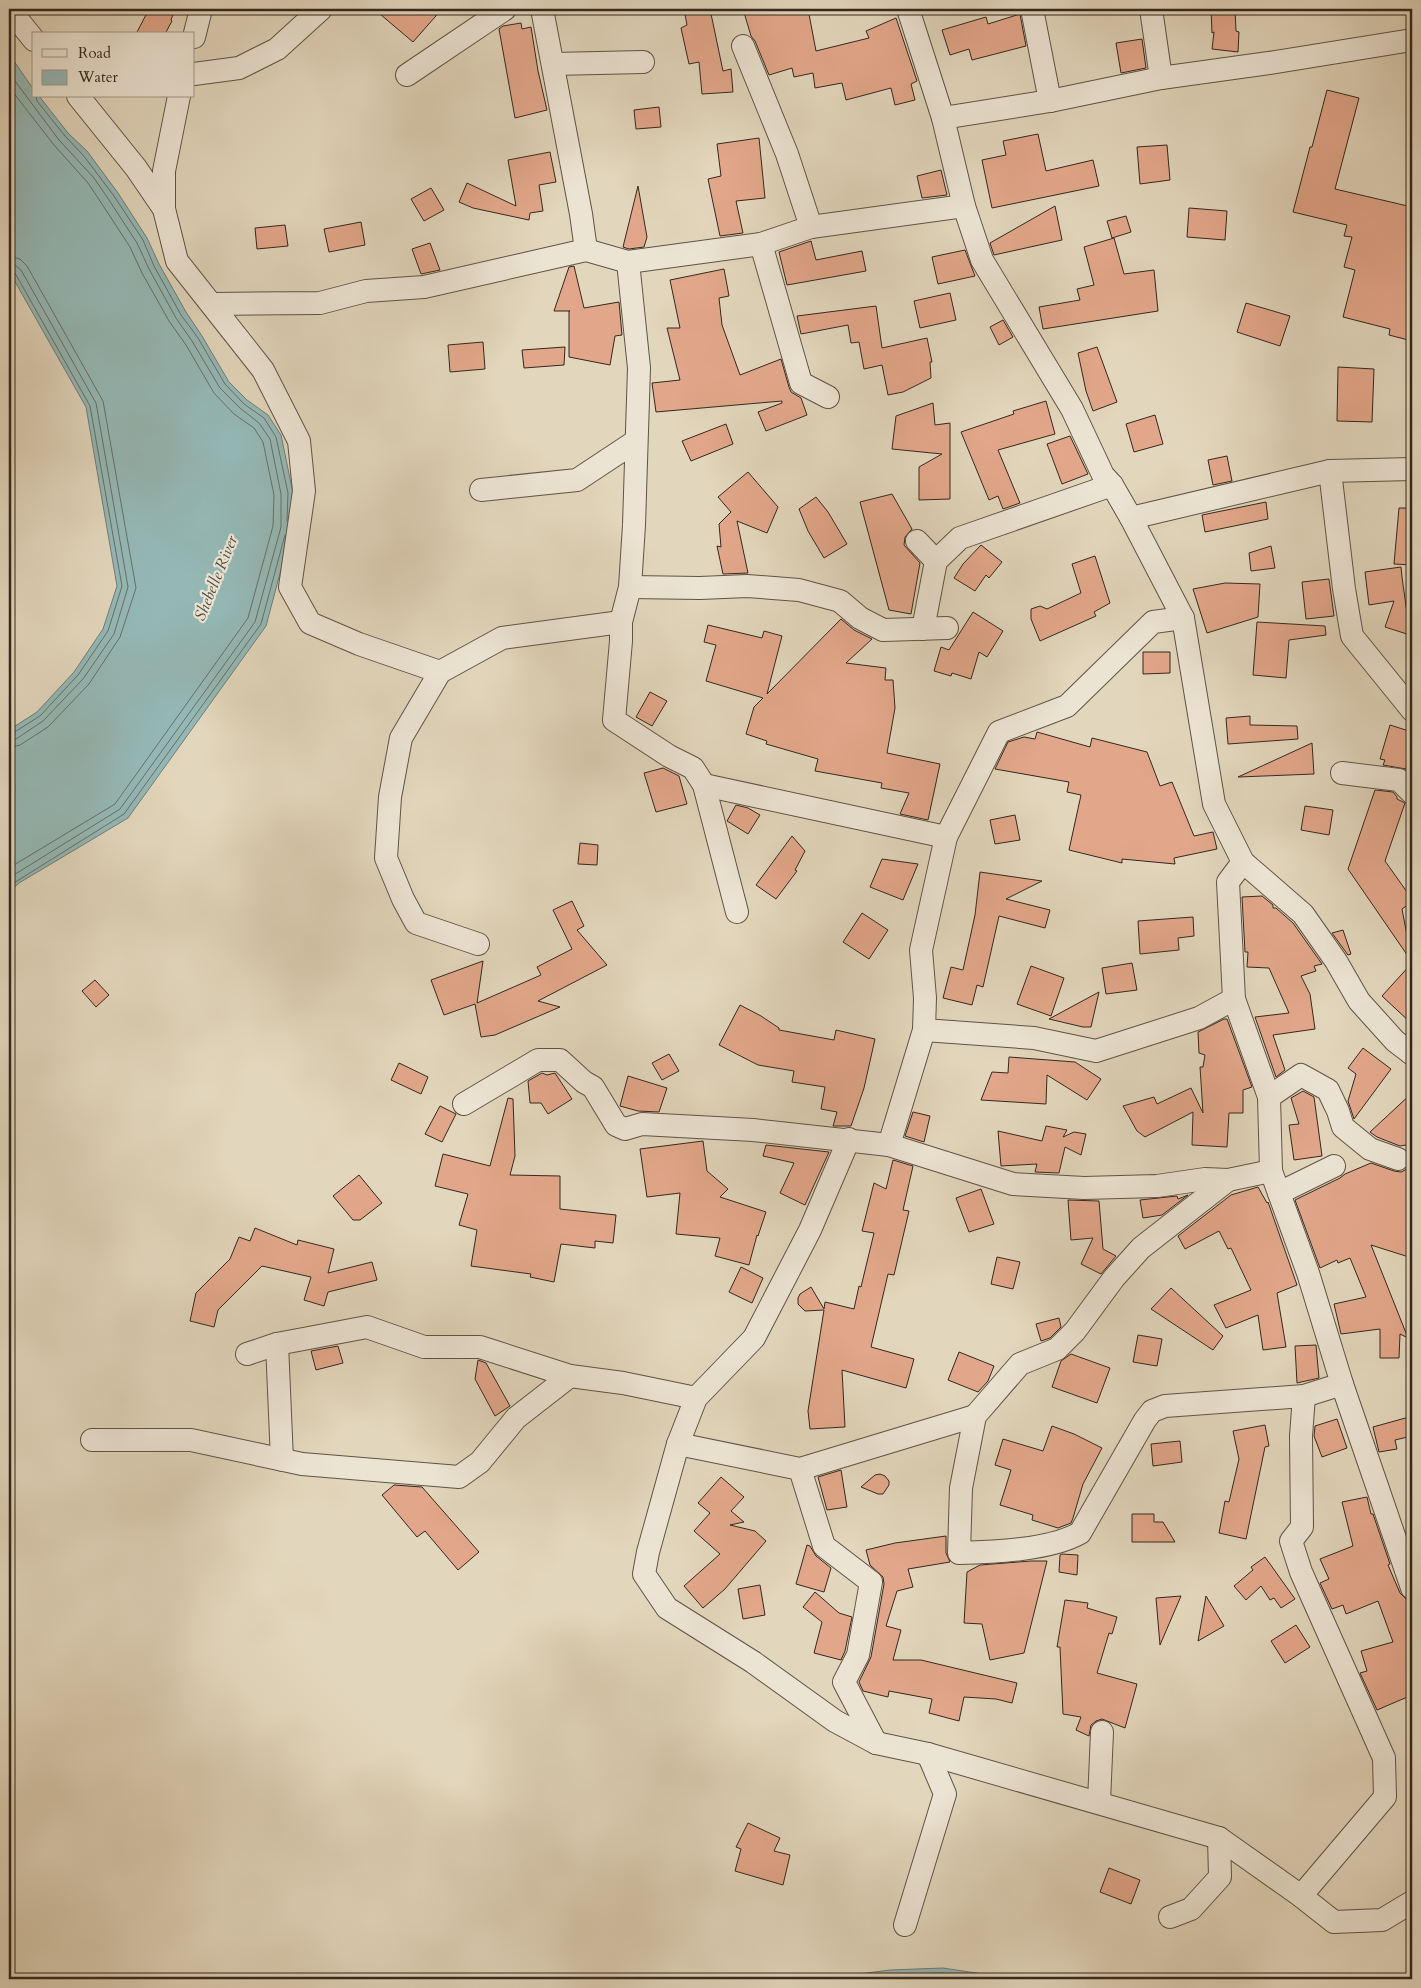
<svg xmlns="http://www.w3.org/2000/svg" width="1421" height="1988" font-family="Cardo,serif">
<style>
.water{fill:#95b8b5;stroke:#6f7e79}
.lines{fill:none;stroke-linecap:round;stroke-linejoin:round}
.shore{stroke:#65706a;stroke-width:1}
.building{fill:#e2a78a;stroke:#35271f}
.minor-casing{stroke:#605346;stroke-width:24}
.minor{stroke:#ece4d3;stroke-width:22}
.labels{text-anchor:middle;stroke-width:4.5;stroke-linejoin:round;paint-order:stroke}
.water-label{font-size:16px;font-style:italic;fill:#4d4b44;stroke:#ece4d3}
</style>
<rect width="100%" height="100%" fill="#e2d6bc"/>
<filter id="stains"><feTurbulence type="fractalNoise" baseFrequency=".004" numOctaves="4"/><feColorMatrix values="0 0 0 0 .2 0 0 0 0 .09 0 0 0 0 .02 0 0 0 .5 -.17"/></filter>
<radialGradient id="worn" r=".72"><stop offset=".6" stop-color="#630" stop-opacity="0"/><stop offset="1" stop-color="#630" stop-opacity=".3"/></radialGradient>
<g class="water">
<polygon points="9,54 34,90 34,96 39,96 68,133 87,151 118,193 147,238 159,264 186,312 202,336 229,382 247,400 268,415 281,435 293,493 292,528 266,626 128,818 19,883 9,892 9,730 37,712 74,672 103,629 117,586 86,407 9,271"/>
<polygon points="943,1968 1016,1979 821,1979 890,1970"/>
</g>
<g class="lines">
<g class="shore">
<polyline points="9,73 59,140 94,178 109,200 137,243 149,269 176,318 192,341 220,388 240,408 259,423 270,439 281,494 281,527 255,622 120,809 9,878"/>
<polyline points="9,87 54,145 88,183 102,204 130,247 142,273 169,321 186,345 214,393 234,414 254,428 263,442 274,495 273,526 248,618 115,804 9,868"/>
<polyline points="36,96 37,101 65,136 83,155 114,196 143,240 154,266 181,315 198,338 225,384 244,404 264,418 276,437 288,493 287,521"/>
<polyline points="9,256 20,259 27,266 103,401 136,588 120,637 89,684 48,727 20,745 9,748"/>
<polyline points="9,264 15,265 21,270 96,403 128,587 114,634 83,679 43,721 16,739 9,741"/>
<polyline points="9,270 15,273 90,406 122,586 108,631 78,675 40,716 13,733 9,734"/>
<polyline points="9,886 124,814 261,624 285,535"/>
<polyline points="863,1979 890,1975 943,1973 987,1979"/>
</g>
</g>
<g class="building">
<polygon points="149,9 175,9 171,20 172,21 165,34 136,34"/>
<polygon points="374,9 442,9 413,42"/>
<polygon points="684,9 710,9 723,71 731,69 733,92 702,94 699,62 689,64 681,28 687,25"/>
<polygon points="743,9 808,9 816,51 869,38 866,31 896,18 917,81 911,84 915,100 895,105 891,88 846,100 842,83 815,88 813,73 794,77 792,68 769,75 755,41 751,36"/>
<polygon points="1211,9 1235,9 1236,31 1239,32 1238,52 1212,49 1214,32 1212,33"/>
<polygon points="1020,14 1026,46 972,60 969,49 950,55 942,30 986,17 988,24"/>
<polygon points="521,23 522,29 531,27 538,71 547,110 515,118 499,29 503,26"/>
<polygon points="1142,39 1146,68 1121,73 1116,43"/>
<polygon points="1327,90 1359,98 1335,189 1412,207 1412,341 1389,335 1390,329 1343,317 1355,270 1344,267 1352,237 1344,236 1347,225 1293,212 1310,147 1312,147"/>
<polygon points="659,107 661,127 636,129 634,110"/>
<polygon points="1038,134 1046,171 1093,160 1099,186 992,208 982,160 1006,155 1003,141"/>
<polygon points="759,138 765,198 736,201 743,233 720,236 708,179 721,176 717,144"/>
<polygon points="1167,145 1170,180 1140,184 1137,147"/>
<polygon points="550,152 556,182 539,185 543,211 530,213 529,220 473,208 459,202 467,183 516,206 508,160"/>
<polygon points="941,170 947,195 922,198 917,176"/>
<polygon points="638,186 647,237 644,247 629,249 623,247"/>
<polygon points="431,188 444,210 424,221 411,199"/>
<polygon points="1055,206 1062,240 994,255 990,243"/>
<polygon points="1189,208 1227,211 1225,240 1187,237"/>
<polygon points="1126,216 1131,232 1112,238 1107,221"/>
<polygon points="361,222 365,245 329,252 324,229"/>
<polygon points="285,225 288,246 257,249 255,228"/>
<polygon points="1114,238 1124,274 1154,270 1158,311 1043,329 1039,307 1080,300 1077,289 1094,285 1084,247"/>
<polygon points="811,241 816,260 862,251 866,271 787,285 779,252"/>
<polygon points="430,243 440,270 421,274 412,249"/>
<polygon points="965,250 975,276 938,284 932,257"/>
<polygon points="574,266 584,308 619,302 622,335 615,336 610,365 569,357 569,311 570,311 554,311 569,267"/>
<polygon points="724,269 729,296 719,298 722,325 740,375 781,359 789,387 791,392 801,398 807,415 766,431 758,412 782,403 782,401 656,412 652,383 680,380 667,328 680,328 670,280"/>
<polygon points="950,293 956,320 920,328 914,301"/>
<polygon points="1246,303 1290,316 1280,346 1237,332"/>
<polygon points="876,306 882,348 927,338 932,362 930,362 931,378 903,392 888,395 882,365 864,369 859,342 851,343 848,325 801,334 797,316"/>
<polygon points="1003,320 1013,337 999,345 990,327"/>
<polygon points="483,342 485,369 450,372 448,345"/>
<polygon points="565,347 564,365 524,368 522,350"/>
<polygon points="1097,347 1117,402 1093,411 1086,391 1078,353"/>
<polygon points="1338,367 1374,369 1372,422 1337,421"/>
<polygon points="1046,401 1055,434 998,450 1020,503 1003,509 998,496 989,500 961,432 1014,414 1013,411"/>
<polygon points="933,403 935,425 950,423 950,499 919,500 919,467 942,454 892,449 896,416"/>
<polygon points="1155,415 1163,444 1134,452 1126,424"/>
<polygon points="726,424 733,444 691,461 682,441"/>
<polygon points="1070,436 1088,474 1062,484 1047,444"/>
<polygon points="1227,456 1232,481 1213,485 1208,460"/>
<polygon points="748,472 778,507 767,533 737,521 748,573 723,574 717,546 721,547 719,524 731,512 718,497"/>
<polygon points="892,494 912,529 905,537 904,545 920,563 911,614 889,610 860,502"/>
<polygon points="816,497 828,512 847,544 824,558 808,531 799,509"/>
<polygon points="1266,502 1268,519 1205,532 1202,515"/>
<polygon points="1399,508 1412,508 1412,565 1394,564"/>
<polygon points="981,545 1002,562 989,578 986,575 975,591 954,578 963,564"/>
<polygon points="1271,546 1275,568 1251,571 1249,553"/>
<polygon points="1095,556 1110,603 1094,612 1096,616 1040,641 1031,619 1031,609 1040,606 1047,609 1081,593 1072,564"/>
<polygon points="1401,567 1402,577 1410,635 1385,627 1394,601 1369,605 1365,572"/>
<polygon points="1329,579 1334,616 1306,619 1302,582"/>
<polygon points="1225,583 1260,584 1258,617 1207,633 1193,589"/>
<polygon points="973,612 1003,631 987,657 979,652 971,679 952,673 951,676 934,671 941,647 949,650"/>
<polygon points="841,619 854,630 872,639 846,663 886,668 885,680 893,680 895,708 887,753 940,764 928,820 900,814 909,793 881,788 882,783 815,771 818,759 766,744 767,741 746,734 754,707 763,698 706,681 716,645 704,642 708,625 762,638 764,631 782,636 767,694"/>
<polygon points="1257,622 1325,626 1326,635 1289,640 1286,678 1253,675"/>
<polygon points="1143,652 1170,652 1170,673 1143,674"/>
<polygon points="650,692 667,701 652,726 636,717"/>
<polygon points="1250,716 1250,725 1297,726 1298,739 1228,744 1226,718"/>
<polygon points="1390,725 1412,732 1412,749 1406,769 1383,765 1385,760 1380,759"/>
<polygon points="1037,732 1090,747 1092,738 1147,752 1160,786 1172,782 1194,836 1213,832 1217,849 1174,858 1175,864 1122,859 1122,863 1069,850 1081,795 1067,792 1069,782 995,769 1008,742 1024,737 1035,739"/>
<polygon points="1312,743 1314,774 1239,777 1238,777"/>
<polygon points="663,768 679,776 687,804 656,812 644,773"/>
<polygon points="1375,790 1393,792 1397,797 1397,799 1405,803 1385,861 1412,899 1412,902 1402,909 1412,962 1348,869"/>
<polygon points="736,805 748,808 760,815 748,834 727,821"/>
<polygon points="1305,806 1333,810 1329,835 1301,830"/>
<polygon points="1015,815 1020,840 995,844 990,820"/>
<polygon points="792,836 805,851 795,870 797,871 776,899 756,885"/>
<polygon points="580,843 598,845 597,865 578,864"/>
<polygon points="882,859 918,864 903,900 870,887"/>
<polygon points="980,872 1042,881 1006,899 1050,910 1045,928 999,916 983,987 977,985 972,1005 943,998 951,967 963,970 975,915"/>
<polygon points="1262,896 1273,905 1273,908 1276,908 1293,923 1322,964 1314,966 1316,971 1301,976 1310,994 1315,1029 1273,1035 1285,1070 1276,1077 1255,1017 1289,1013 1269,968 1247,967 1248,952 1245,952 1242,897"/>
<polygon points="572,901 584,926 577,930 607,965 538,1001 560,1007 495,1035 481,1037 475,1004 444,1015 431,980 483,961 477,1003 541,975 537,967 572,949 553,910"/>
<polygon points="862,913 888,930 869,959 843,942"/>
<polygon points="1193,917 1194,936 1178,938 1179,950 1140,954 1138,921"/>
<polygon points="1343,930 1351,954 1348,955 1332,933"/>
<polygon points="1132,963 1137,990 1106,994 1102,968"/>
<polygon points="1412,963 1412,1024 1382,996"/>
<polygon points="1031,966 1064,978 1051,1016 1017,1004"/>
<polygon points="95,980 109,995 96,1007 82,991"/>
<polygon points="1099,992 1091,1027 1083,1027 1049,1019"/>
<polygon points="740,1005 761,1016 779,1028 779,1030 834,1040 836,1030 875,1039 864,1088 851,1126 833,1126 837,1112 821,1109 825,1087 792,1082 794,1071 758,1065 719,1045"/>
<polygon points="1224,1019 1227,1019 1252,1087 1243,1090 1243,1113 1229,1113 1227,1147 1192,1145 1193,1112 1145,1137 1137,1131 1123,1106 1154,1097 1157,1104 1191,1088 1203,1113 1200,1067 1203,1067 1205,1055 1199,1053 1198,1032"/>
<polygon points="1363,1048 1391,1069 1354,1119 1348,1101 1356,1074 1348,1068"/>
<polygon points="669,1054 679,1071 662,1080 652,1063"/>
<polygon points="1009,1057 1075,1062 1101,1079 1087,1100 1047,1075 1046,1104 981,1100 992,1072 1008,1073"/>
<polygon points="399,1063 428,1077 421,1094 391,1080"/>
<polygon points="542,1073 547,1075 555,1073 572,1099 548,1114 541,1103 530,1103 528,1081"/>
<polygon points="628,1076 667,1088 659,1112 638,1111 620,1106"/>
<polygon points="1303,1091 1314,1097 1322,1156 1294,1160 1289,1125 1299,1124 1291,1098"/>
<polygon points="1412,1093 1412,1144 1400,1146 1377,1137 1370,1132"/>
<polygon points="508,1098 513,1099 515,1156 510,1175 560,1176 560,1209 616,1215 613,1243 595,1241 595,1248 561,1244 554,1282 530,1277 531,1274 471,1266 477,1230 459,1225 468,1194 435,1186 443,1154 490,1166"/>
<polygon points="440,1106 456,1114 442,1142 425,1134"/>
<polygon points="913,1112 930,1116 924,1142 905,1136"/>
<polygon points="1046,1126 1067,1130 1063,1137 1074,1132 1086,1134 1081,1155 1065,1147 1059,1173 1035,1172 1037,1164 1001,1166 998,1131 1042,1141"/>
<polygon points="703,1141 707,1171 728,1189 720,1197 766,1212 758,1236 757,1235 749,1265 715,1256 720,1238 676,1234 680,1193 647,1197 640,1149"/>
<polygon points="766,1145 829,1152 805,1205 780,1193 794,1163 763,1156"/>
<polygon points="1412,1148 1412,1258 1371,1245 1408,1338 1400,1334 1399,1358 1380,1358 1380,1329 1341,1334 1334,1304 1366,1297 1350,1258 1338,1263 1337,1260 1320,1268 1295,1200 1340,1178 1345,1174 1371,1163 1394,1171 1401,1172 1407,1169 1410,1164 1411,1156 1407,1150"/>
<polygon points="893,1160 913,1166 903,1210 909,1211 894,1275 888,1274 871,1347 914,1359 906,1388 842,1370 845,1427 810,1429 808,1411 824,1310 805,1311 798,1304 798,1298 800,1294 811,1287 824,1309 825,1302 854,1309 859,1286 861,1287 874,1233 862,1231 874,1183 886,1189"/>
<polygon points="359,1175 382,1203 360,1220 353,1220 333,1196"/>
<polygon points="1258,1187 1267,1203 1268,1202 1297,1285 1277,1293 1286,1347 1263,1350 1258,1315 1226,1328 1214,1305 1251,1290 1231,1248 1228,1249 1219,1231 1185,1249 1178,1236 1231,1195"/>
<polygon points="981,1189 994,1224 969,1232 956,1198"/>
<polygon points="1188,1195 1162,1215 1143,1218 1140,1200 1177,1196 1178,1199"/>
<polygon points="1068,1200 1099,1201 1103,1249 1116,1256 1101,1274 1081,1264 1093,1238 1071,1240"/>
<polygon points="255,1228 297,1245 298,1240 334,1249 328,1273 372,1262 377,1280 328,1292 324,1306 304,1300 311,1277 262,1266 218,1310 214,1327 190,1321 196,1293 230,1259 239,1237 250,1241"/>
<polygon points="997,1257 1020,1262 1013,1289 991,1284"/>
<polygon points="741,1267 763,1278 752,1303 729,1292"/>
<polygon points="1171,1288 1223,1336 1213,1350 1151,1309"/>
<polygon points="1059,1318 1061,1327 1050,1338 1041,1341 1036,1324"/>
<polygon points="1138,1335 1162,1339 1157,1366 1133,1362"/>
<polygon points="1316,1345 1319,1378 1297,1383 1295,1346"/>
<polygon points="338,1346 343,1363 316,1370 311,1351"/>
<polygon points="959,1352 994,1366 988,1381 978,1392 948,1380"/>
<polygon points="1071,1354 1110,1368 1097,1403 1052,1387 1061,1361"/>
<polygon points="478,1360 486,1363 510,1406 495,1416 475,1379"/>
<polygon points="1409,1417 1412,1436 1395,1440 1397,1449 1379,1452 1373,1427"/>
<polygon points="1337,1419 1347,1448 1322,1457 1314,1436 1315,1426"/>
<polygon points="1265,1425 1269,1446 1265,1447 1246,1539 1219,1533 1225,1501 1229,1502 1239,1459 1233,1431"/>
<polygon points="1052,1426 1074,1434 1102,1448 1083,1484 1073,1518 1071,1523 1058,1528 1032,1520 1033,1515 1000,1505 1011,1470 995,1465 1003,1439 1043,1451"/>
<polygon points="1180,1441 1182,1462 1153,1466 1151,1444"/>
<polygon points="841,1470 847,1507 827,1510 818,1477"/>
<polygon points="880,1474 885,1476 889,1481 889,1485 883,1494 878,1494 861,1487 875,1475"/>
<polygon points="721,1477 744,1497 731,1511 744,1522 730,1525 755,1531 766,1541 725,1589 703,1608 684,1586 720,1554 694,1531 710,1513 698,1503"/>
<polygon points="394,1485 422,1487 479,1552 458,1570 425,1531 417,1537 382,1495"/>
<polygon points="1367,1497 1371,1514 1373,1514 1390,1564 1388,1565 1400,1593 1406,1599 1412,1612 1412,1695 1377,1710 1360,1673 1367,1671 1361,1651 1393,1642 1378,1601 1346,1614 1343,1605 1332,1609 1320,1583 1329,1579 1320,1559 1353,1546 1342,1502"/>
<polygon points="1132,1514 1154,1514 1154,1522 1163,1522 1175,1542 1132,1542"/>
<polygon points="946,1536 946,1553 950,1562 908,1569 913,1587 897,1591 886,1626 901,1630 893,1660 921,1660 1017,1683 1012,1703 996,1699 964,1697 959,1721 929,1713 932,1699 889,1691 888,1697 863,1691 859,1682 871,1657 884,1584 883,1577 870,1565 866,1550 895,1543"/>
<polygon points="807,1545 810,1546 816,1556 831,1568 824,1592 796,1584"/>
<polygon points="1062,1554 1078,1555 1077,1575 1059,1572 1060,1555"/>
<polygon points="1265,1557 1295,1599 1281,1608 1274,1598 1270,1600 1261,1586 1246,1600 1234,1586 1253,1570 1251,1567"/>
<polygon points="1031,1561 1047,1561 1024,1653 990,1660 982,1624 964,1623 967,1572 980,1565"/>
<polygon points="760,1585 765,1615 743,1619 738,1589"/>
<polygon points="815,1592 839,1613 852,1617 845,1651 841,1660 814,1653 822,1622 803,1607"/>
<polygon points="1181,1596 1160,1645 1156,1598"/>
<polygon points="1206,1596 1224,1626 1198,1641"/>
<polygon points="1065,1600 1088,1603 1087,1608 1117,1617 1112,1634 1109,1633 1097,1673 1137,1684 1125,1728 1102,1719 1096,1721 1091,1725 1089,1736 1076,1730 1081,1717 1063,1714 1060,1647 1057,1647"/>
<polygon points="1296,1625 1310,1647 1285,1663 1271,1641"/>
<polygon points="748,1823 780,1838 774,1851 790,1855 783,1885 735,1871 741,1849 736,1847"/>
<polygon points="1109,1868 1140,1880 1131,1904 1100,1892"/>
</g>
<g class="lines">
<g class="minor-casing">
<g id="minor">
<polyline points="9,9 34,40"/>
<polyline points="542,9 581,214 586,250"/>
<polyline points="908,9 943,118 964,206 982,260 1072,409 1103,475 1112,485 1131,518 1183,618 1214,804 1243,862 1303,914 1336,961 1359,1001 1395,1041 1412,1054"/>
<polyline points="1032,9 1050,101"/>
<polyline points="1151,9 1161,78"/>
<polyline points="194,37 201,9"/>
<polyline points="743,46 787,154 811,227"/>
<polyline points="553,64 643,62"/>
<polyline points="194,74 239,68 277,49 321,9"/>
<polyline points="407,75 505,9"/>
<polyline points="78,96 136,168 164,209"/>
<polyline points="179,96 164,171 164,209 177,261 263,370 299,441 304,491 290,587 310,623 359,644 440,672"/>
<polyline points="943,118 1050,101 1161,78 1269,63 1412,40"/>
<polyline points="761,244 801,383 828,397"/>
<polyline points="628,262 639,368 634,525 630,587 621,622 621,641 614,720 669,756 693,768 704,785 737,912"/>
<polyline points="212,304 320,303 366,291 424,287 586,250 628,262 761,244 811,227 964,206"/>
<polyline points="1330,471 1344,589 1352,636 1412,710"/>
<polyline points="481,490 577,480 636,441"/>
<polyline points="1131,518 1330,471 1412,469"/>
<polyline points="917,541 936,561"/>
<polyline points="630,587 700,588 747,586 799,590 840,601 860,618 883,630 947,628"/>
<polyline points="923,629 936,561 960,538 1112,485"/>
<polyline points="1342,773 1399,780 1412,793"/>
<polyline points="704,785 946,837"/>
<polyline points="1243,862 1228,882 1234,999 1269,1097 1271,1171 1308,1273 1342,1384 1412,1588"/>
<polyline points="478,944 416,923 403,899 386,858 390,797 401,738 440,672 502,638 621,622"/>
<polyline points="924,1030 1034,1038 1096,1051 1199,1018 1234,999"/>
<polyline points="1269,1097 1301,1075 1328,1090 1338,1111 1343,1127 1370,1149 1398,1159"/>
<polyline points="464,1104 538,1060 560,1060 584,1082 593,1087 616,1125 625,1129 642,1124 753,1130 889,1145 1013,1184 1084,1188 1157,1186 1205,1179 1228,1180 1271,1171"/>
<polyline points="849,1139 810,1230 754,1338 696,1398 678,1444 648,1552 644,1574 667,1608 753,1662 835,1721 876,1743 928,1754 1219,1838 1301,1896 1334,1922 1382,1920 1412,1902"/>
<polyline points="889,1145 924,1030 925,998 921,950 946,837 999,732 1067,706 1153,622 1183,618"/>
<path d="M1228 1180 1141 1248 1114 1278 1075 1331 1057 1349 1020 1364 975 1416 961 1488 959 1553C994 1552 1050 1550 1080 1533L1145 1420 1152 1411 1165 1406 1304 1396 1342 1384"/>
<polyline points="1279,1193 1334,1166"/>
<polyline points="277,1344 282,1460"/>
<polyline points="247,1354 277,1344 367,1327 424,1347 480,1347 570,1376 623,1383 696,1398"/>
<polyline points="92,1440 191,1440 302,1464 459,1477 480,1462 516,1418 570,1376"/>
<polyline points="678,1444 800,1469 975,1416"/>
<polyline points="800,1469 824,1546 871,1582 858,1655 844,1682 876,1743"/>
<polyline points="1099,1802 1102,1732"/>
<polyline points="1301,1896 1385,1797 1384,1758 1301,1572 1291,1541 1302,1527 1301,1436 1304,1396"/>
<polyline points="1170,1917 1191,1909 1220,1877 1219,1838"/>
<polyline points="905,1925 945,1794 928,1754"/>
</g>
</g>
<use href="#minor" class="minor"/>
</g>
<g class="labels">
<g class="water-label">
<text transform="translate(215 578) rotate(-68)" y="6">Shebelle River</text>
</g>
</g>
<rect width="1421" height="1988" fill="none" stroke="#e2d6bc" stroke-width="30"/>
<rect x="10" y="10" width="1401" height="1968" fill="none" stroke="#35271f" stroke-width="2.5"/>
<rect x="15" y="15" width="1391" height="1958" fill="none" stroke="#35271f"/>
<rect x="32" y="32" width="162" height="65" fill="#ece4d3" stroke="#a3988b"/>
<rect x="42" y="49" width="25" height="8" fill="#ece4d3" stroke="#a3988b"/>
<text x="78" y="58" font-size="15" fill="#35271f">Road</text>
<rect x="42" y="70" width="25" height="15" fill="#95b8b5" stroke="#a3988b"/>
<text x="78" y="82" font-size="15" fill="#35271f">Water</text>
<rect width="100%" height="100%" filter="url(#stains)"/>
<rect width="100%" height="100%" fill="url(#worn)"/>
</svg>
